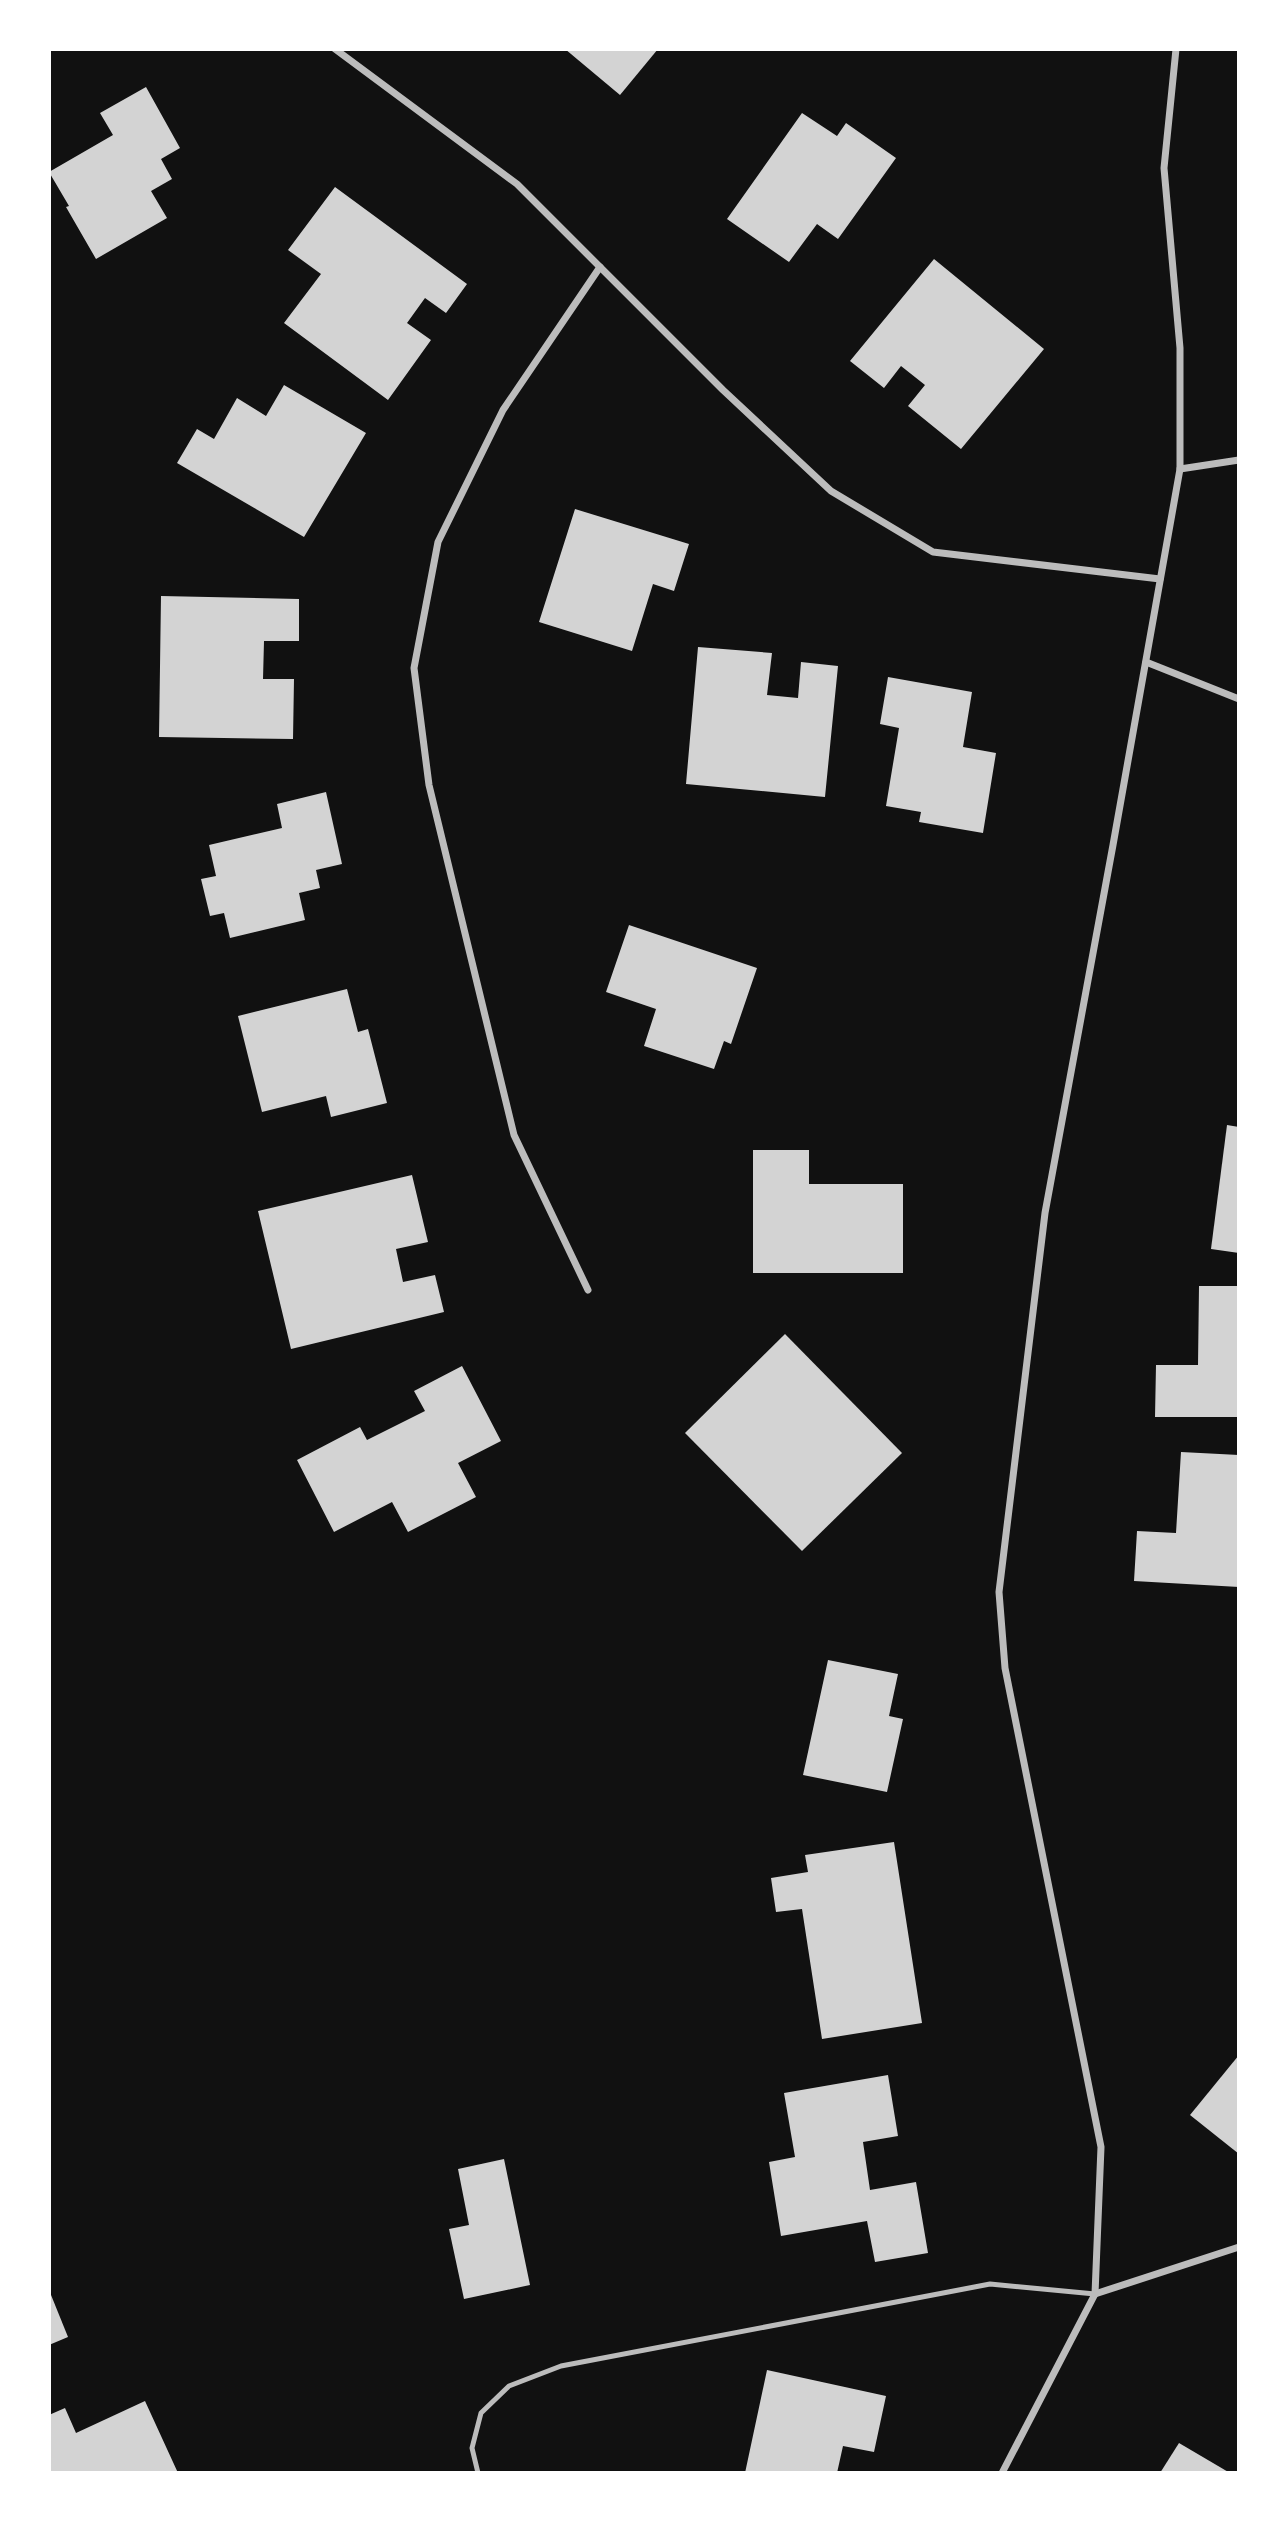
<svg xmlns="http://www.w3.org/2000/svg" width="1288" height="2522" font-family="'Nunito Sans',sans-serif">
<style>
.building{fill:#d3d3d3}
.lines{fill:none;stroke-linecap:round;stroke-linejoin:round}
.service{stroke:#bcbcbc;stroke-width:5}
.minor{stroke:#bcbcbc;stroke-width:7}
</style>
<rect width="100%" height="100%" fill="#111"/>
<g class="building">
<polygon points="565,49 658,49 620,95"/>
<polygon points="146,87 180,148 161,159 172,179 151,191 167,218 96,259 66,207 69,206 49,172 113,135 100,113"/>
<polygon points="802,113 837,136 846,123 896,158 838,239 817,224 789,262 727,219"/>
<polygon points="335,187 467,284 446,313 425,298 407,323 431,340 388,400 284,323 321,274 288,250"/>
<polygon points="934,259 1044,349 961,449 908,406 925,385 901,366 884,388 850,361"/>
<polygon points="284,385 366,433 304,537 177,463 197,429 214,439 237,398 266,416"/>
<polygon points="575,509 689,544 674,591 653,584 632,651 539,622"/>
<polygon points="161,596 299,599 299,641 264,641 263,679 294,679 293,739 159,737"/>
<polygon points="698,647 772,653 767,695 798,698 801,662 838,666 825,797 686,784"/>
<polygon points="888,677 972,692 963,747 996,753 983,833 919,822 921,812 886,806 899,728 880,724"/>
<polygon points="326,792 342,864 316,870 320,888 299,893 305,920 230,938 224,913 210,916 201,879 216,876 209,845 282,828 277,804"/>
<polygon points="629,925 757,968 731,1044 724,1041 714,1069 644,1046 656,1009 606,992"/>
<polygon points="347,989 358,1032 368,1029 387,1103 331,1117 326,1096 262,1112 238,1016"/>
<polygon points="1227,1125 1239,1127 1239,1253 1211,1249"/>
<polygon points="753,1150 809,1150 809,1184 903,1184 903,1273 753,1273"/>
<polygon points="412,1175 428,1242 396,1249 403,1282 435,1275 444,1312 291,1349 258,1211"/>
<polygon points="1199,1286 1239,1286 1239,1417 1155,1417 1156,1365 1198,1365"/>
<polygon points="785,1334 902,1453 802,1551 685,1433"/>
<polygon points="462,1366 501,1441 458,1463 476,1497 408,1532 392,1502 334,1532 297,1460 360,1427 367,1440 425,1411 414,1391"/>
<polygon points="1181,1452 1239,1455 1239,1587 1134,1581 1137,1531 1176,1533"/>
<polygon points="828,1660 898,1674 889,1716 903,1719 887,1792 803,1775"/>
<polygon points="894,1842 922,2023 822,2039 802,1909 776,1912 771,1878 808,1872 805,1855"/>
<polygon points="1239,2055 1239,2154 1190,2115"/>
<polygon points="888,2075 898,2136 863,2142 870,2190 916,2182 928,2253 875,2262 867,2221 781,2236 769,2162 795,2157 784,2093"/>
<polygon points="504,2159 530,2285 464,2299 449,2229 469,2225 458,2169"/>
<polygon points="49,2290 68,2337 49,2345"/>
<polygon points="767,2370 886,2396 874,2452 843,2446 837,2473 745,2473"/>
<polygon points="145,2401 178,2473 49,2473 49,2415 65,2408 76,2433"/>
<polygon points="1179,2443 1230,2473 1160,2473"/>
</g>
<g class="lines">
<polyline class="service" points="478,2473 472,2448 481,2413 509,2386 561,2366 990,2284 1095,2294"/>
<g class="minor">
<polyline points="335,49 517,184 723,390 831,491 933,552 1160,579"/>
<polyline points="1180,469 1239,460"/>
<polyline points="1146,662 1239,699"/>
<polyline points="588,1290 514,1135 429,785 414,668 438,542 503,410 600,267"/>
<polyline points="1095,2294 1239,2247"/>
<polyline points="1002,2473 1095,2294 1101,2147 1005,1668 999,1592 1045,1213 1113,845 1180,469 1180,348 1164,168 1176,49"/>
</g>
</g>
<rect width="1288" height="2522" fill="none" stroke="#ffffff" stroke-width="102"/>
</svg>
